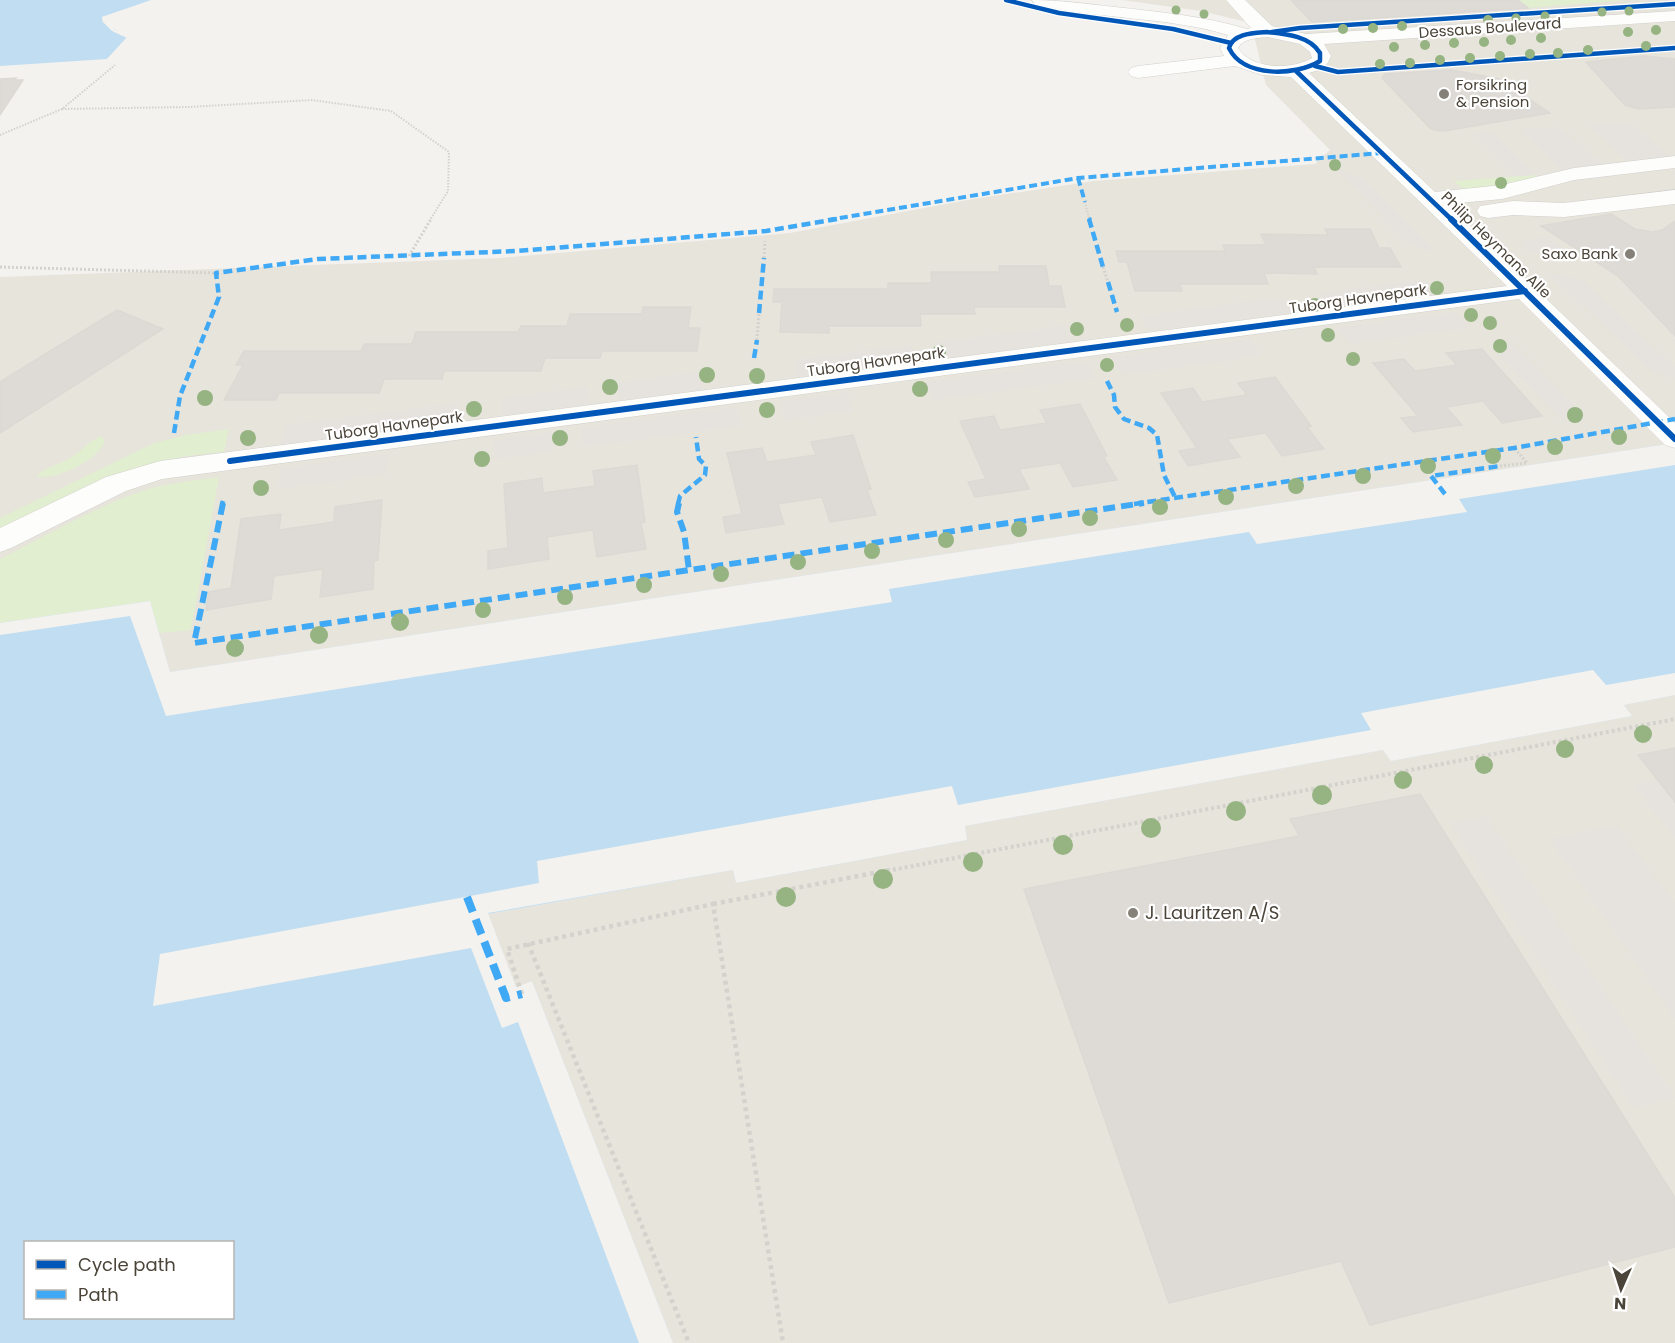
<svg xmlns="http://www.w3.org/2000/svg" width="1675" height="1343" font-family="Poppins,sans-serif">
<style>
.residential{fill:#e7e4dc}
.green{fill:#e1eecf}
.parking{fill:#e6e3df}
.water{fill:#c0ddf1;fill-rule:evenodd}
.pier{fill:#f4f2ee}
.building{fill:#dedbd6;stroke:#dcd9d4;stroke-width:1.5}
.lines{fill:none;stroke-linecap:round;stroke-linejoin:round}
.minor-casing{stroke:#d2d0cb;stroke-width:1}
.path-far3{stroke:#d3d2cc;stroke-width:2;stroke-dasharray:1.5 1.5;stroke-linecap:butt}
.path-far2{stroke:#d3d2cc;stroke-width:3;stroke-dasharray:2 2;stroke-linecap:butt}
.path-far1{stroke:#d3d2cc;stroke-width:4;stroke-dasharray:3 3;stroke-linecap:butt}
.path{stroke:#d3d2cc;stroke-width:4.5;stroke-dasharray:4 4;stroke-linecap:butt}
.minor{fill:#fdfdfc;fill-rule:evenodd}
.quiet-far3{stroke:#3fa9f5;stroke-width:4;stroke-dasharray:8 4;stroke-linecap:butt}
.quiet-far2{stroke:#3fa9f5;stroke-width:4.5;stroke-dasharray:9 4.5;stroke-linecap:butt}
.quiet-far1{stroke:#3fa9f5;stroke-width:6;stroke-dasharray:12 6;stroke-linecap:butt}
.quiet{stroke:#3fa9f5;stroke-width:8;stroke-dasharray:16 8;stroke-linecap:butt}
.cycleway-far1-casing{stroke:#fff;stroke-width:7}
.cycleway-casing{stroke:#fff;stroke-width:9}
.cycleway-far1{stroke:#0057b8;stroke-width:4.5}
.cycleway{stroke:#0057b8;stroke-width:6}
.tree{fill:#96b382}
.poi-dot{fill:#868178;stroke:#fff;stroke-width:2}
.labels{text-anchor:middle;stroke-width:4.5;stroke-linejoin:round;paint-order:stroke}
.far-street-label{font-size:15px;fill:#4b4439;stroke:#fff}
.far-poi-label{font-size:15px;fill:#4b4439;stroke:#fff;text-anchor:start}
.poi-label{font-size:18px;fill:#4b4439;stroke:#fff;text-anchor:start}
</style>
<rect width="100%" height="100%" fill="#f4f2ee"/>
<g class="residential">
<polygon points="1122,0 1675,0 1675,443 170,672 149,601 0,623 0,277 500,258 790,233 967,200 1094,181 1315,164 1330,150 1266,85 1251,23 1201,11"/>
<polygon points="1675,695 1675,1343 673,1343 532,982 516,988 488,914 733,870 736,883 967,839 964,826 1383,750 1391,761 1631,716 1623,705"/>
</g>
<g class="green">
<polygon points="1518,0 1629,0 1528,8"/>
<polygon points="1536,175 1538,177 1497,187 1464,190 1448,176 1455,181"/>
<polygon points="229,429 224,452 185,456 130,470 0,532 0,518 154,443 186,435"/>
<path d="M101 436 105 442C97 461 55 481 36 476 46 467 58 465 70 458 81 452 88 441 101 436Z"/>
<path d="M219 477 191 630 159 633 149 601 0 623V559C46 536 93 508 142 491 166 483 193 481 219 477Z"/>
</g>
<g class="parking">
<polygon points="1628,122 1671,158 1631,163 1588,125"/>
<polygon points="1561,127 1603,166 1562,171 1520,130"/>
<polygon points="1492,132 1526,166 1536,175 1516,176 1473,133"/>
<polygon points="1336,169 1363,179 1434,249 1426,250 1404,240"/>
<polygon points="1550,237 1565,250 1532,254 1518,242"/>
<polygon points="1552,273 1581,280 1675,367 1675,379 1653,372 1549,274"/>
<polygon points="1423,280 1436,293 1332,307 1320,293"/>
<polygon points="1284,297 1295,312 1149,331 1140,316"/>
<polygon points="1454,312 1469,328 1349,344 1336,328"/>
<polygon points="1063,326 1072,341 944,358 937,342"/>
<polygon points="1249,339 1261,356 1122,375 1112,357"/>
<polygon points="1512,341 1575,405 1563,422 1499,356"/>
<polygon points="911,345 918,361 797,377 793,360"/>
<polygon points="1086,361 1096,378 934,400 927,382"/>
<polygon points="698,372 702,390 619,400 618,383"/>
<polygon points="587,387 589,404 503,415 502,398"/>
<polygon points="847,392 853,411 785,420 780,402"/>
<polygon points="459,403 460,421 282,444 285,425"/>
<polygon points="736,407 741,426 584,447 581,428"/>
<polygon points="551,432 553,452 494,459 494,440"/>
<polygon points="388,454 386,474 278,489 281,468"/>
<polygon points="1668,778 1675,786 1675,838 1634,785"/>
<polygon points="1486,816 1675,1098 1633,1108 1450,823"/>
<polygon points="1616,825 1675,904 1675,1018 1550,839"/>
</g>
<g class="water">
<polygon points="0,0 151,0 102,17 103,22 127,37 107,59 0,66"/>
<path d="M1675 443V695L1624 705 1632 716 1391 761 1383 750 965 826 967 840 736 883 733 870 488 914 516 987 532 981 673 1343H0V623L150 601 170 672ZM26 1242H232V1318H26Z"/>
</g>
<g class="pier">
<polygon points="154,0 152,3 105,19 114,29 130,37 112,58 107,59 127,38 112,31 103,22 102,17"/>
<polygon points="1675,443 1675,465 1459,499 1467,512 1257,544 1249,532 889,589 892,602 166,716 130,616 0,635 0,623 150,601 170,672"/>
<polygon points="1593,670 1606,685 1675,673 1675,695 1624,705 1632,716 1391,761 1383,750 965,826 967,840 736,883 733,870 488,913 516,987 532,981 673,1343 639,1343 518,1022 502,1028 471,948 153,1006 160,954 539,883 537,861 952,786 958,805 1371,730 1361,713"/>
</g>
<g class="building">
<polygon points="1291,0 1518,0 1528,8 1312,22"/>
<polygon points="1644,56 1675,59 1675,107 1639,109 1625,105 1586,62"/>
<polygon points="1452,70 1499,79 1550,113 1444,131 1435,130 1430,128 1382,78 1385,74"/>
<polygon points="16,78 14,80 23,80 0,115 0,79"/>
<polygon points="1611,214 1635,229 1653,232 1662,230 1675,221 1675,336 1618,276 1541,226"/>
<polygon points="1325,229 1370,229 1379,248 1390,248 1401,267 1314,267 1317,274 1264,273 1268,284 1180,284 1182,291 1135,291 1127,262 1119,262 1116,251 1225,251 1223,245 1266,245 1261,234 1328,235"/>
<polygon points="999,266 1046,266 1049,286 1061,286 1065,307 974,307 975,314 920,314 921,326 829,326 829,333 780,332 782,302 773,302 774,289 888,289 888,283 932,283 931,272 1000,272"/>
<polygon points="643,307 691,307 688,328 700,328 697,351 602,351 600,358 545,358 541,371 444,371 442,379 384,379 379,393 279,393 276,400 224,400 243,365 236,365 244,351 361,351 364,344 412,344 416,332 518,332 521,326 567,326 570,314 642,314"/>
<polygon points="117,310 163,329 0,433 0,382"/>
<polygon points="1482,349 1542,416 1502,423 1483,401 1446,407 1462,425 1413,432 1401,418 1418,416 1373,363 1404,359 1415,371 1457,365 1446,353"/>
<polygon points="1275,377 1311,426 1307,427 1324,449 1282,456 1266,433 1227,439 1240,457 1188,466 1179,451 1197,448 1161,393 1193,388 1202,402 1247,395 1238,383"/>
<polygon points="1080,404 1107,456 1103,456 1117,480 1073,487 1060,463 1019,469 1029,489 975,497 968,482 986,479 960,421 994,416 1000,430 1047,423 1040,410"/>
<polygon points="853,435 871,489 867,490 876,515 830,522 822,497 778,504 784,524 726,533 723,517 742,514 727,453 762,448 767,462 816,455 811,442"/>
<polygon points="637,465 645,522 641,523 646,549 597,557 593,530 547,537 549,559 488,569 488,551 508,548 504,484 542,478 543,493 565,490 595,486 593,471"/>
<polygon points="382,500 378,560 374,561 373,589 320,597 323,569 274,576 271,599 206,610 209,592 231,588 241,519 281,514 279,530 334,522 335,507"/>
<polygon points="1675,748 1675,802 1638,755"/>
<polygon points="1420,794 1675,1198 1675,1247 1370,1325 1341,1261 1169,1303 1024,889 1299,836 1290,819"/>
</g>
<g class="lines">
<g class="minor-casing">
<g id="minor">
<path d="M1032 0C1060 0 1087 4 1115 7 1160 12 1204 16 1247 29L1251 28 1226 0H1245L1272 26 1306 34 1675 11V21L1324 44 1331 56C1327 67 1320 70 1309 73L1435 192 1502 185 1574 168 1675 156V168L1574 180 1502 199 1448 204 1675 423V448L1665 445 1519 299 162 479 126 491 11 548 0 552V528L106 477 160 461 1507 286 1291 77 1262 75 1235 66 1138 78 1131 76 1128 72 1131 68 1138 66 1224 56 1220 48 1228 35C1166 16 1098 20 1035 4ZM1268 37 1300 44 1310 52 1312 58C1292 70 1252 70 1238 48 1243 38 1258 38 1268 37Z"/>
<polygon points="1675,190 1675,204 1564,217 1513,215 1488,218 1480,216 1477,211 1480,206 1513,201 1564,203"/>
</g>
</g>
<g class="path-far3">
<polyline points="62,109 189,107 312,100 391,111 449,152 448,191 430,220"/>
<polyline points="0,135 62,109 115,65"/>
<polyline points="1085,202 1089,218"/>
</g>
<g class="path-far2">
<polyline points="409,256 431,219"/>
<polyline points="764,258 765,241"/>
<polyline points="0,267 216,273"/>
<polyline points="1103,267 1108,282"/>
<polyline points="757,340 759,313"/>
<polyline points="1500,466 1527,463 1514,448"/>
</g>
<polyline class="path-far1" points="887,871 1675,719"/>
<g class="path">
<polyline points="713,904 895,869"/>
<polyline points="528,943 689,1343"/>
<polyline points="522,994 507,949 713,904 783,1343"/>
</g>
<use href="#minor" class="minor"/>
<g class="quiet-far3">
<polyline points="1078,178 1085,202"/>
<polyline points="1089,218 1090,220"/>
<polyline points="828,220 1078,178 1381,153"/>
</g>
<g class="quiet-far2">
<polyline points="1089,219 1103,267"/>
<polyline points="1108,282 1117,312"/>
<polyline points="759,313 764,258"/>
<polyline points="754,358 757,340"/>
<polyline points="1107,381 1114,395 1115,407 1124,419 1149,428 1157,435 1164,475 1175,497"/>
<polyline points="174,433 180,396 219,297 216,273 318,259 516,251 766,231 837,219"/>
<polyline points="1445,494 1431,476 1500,466"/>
<polyline points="222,504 223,501"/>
<polyline points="678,504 680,496 705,475 706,466 699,459 696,437"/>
<polyline points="1134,504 1514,448 1675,419"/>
</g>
<g class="quiet-far1">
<polyline points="223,503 194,643 1144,503"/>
<polyline points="679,503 677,512 684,532 689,570"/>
</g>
<polyline class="quiet" points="467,897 506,998 522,994"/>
<g class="cycleway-far1-casing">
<g id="cycleway-far1">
<polyline points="1006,0 1059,13 1173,29 1231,43"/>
<path d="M1267 32C1286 34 1310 36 1320 53V61C1296 76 1243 78 1229 48 1233 33 1254 33 1267 32Z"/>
<polyline points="1272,32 1300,28 1675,4"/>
<polyline points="1315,66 1338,72 1675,48"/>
<polyline points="1296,71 1452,220"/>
</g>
</g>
<g class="cycleway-casing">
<g id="cycleway">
<polyline points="1451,219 1675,439"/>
<polyline points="230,461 1525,291"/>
</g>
</g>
<use href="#cycleway-far1" class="cycleway-far1"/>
<use href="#cycleway" class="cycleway"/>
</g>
<g class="tree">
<circle cx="1176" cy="10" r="4.5"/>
<circle cx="1629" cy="11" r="4.5"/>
<circle cx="1602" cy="12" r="4.5"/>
<circle cx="1204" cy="14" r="4.5"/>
<circle cx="1545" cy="16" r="4.5"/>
<circle cx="1516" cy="18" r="4.5"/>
<circle cx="1488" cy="20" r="5"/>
<circle cx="1402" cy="26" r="5"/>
<circle cx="1373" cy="28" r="5"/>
<circle cx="1343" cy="29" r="5"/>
<circle cx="1656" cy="30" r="5"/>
<circle cx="1628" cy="32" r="5"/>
<circle cx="1541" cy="38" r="5"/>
<circle cx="1511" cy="40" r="5"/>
<circle cx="1484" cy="42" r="5"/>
<circle cx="1454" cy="43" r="5"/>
<circle cx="1425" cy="45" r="5"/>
<circle cx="1646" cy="46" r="5"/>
<circle cx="1394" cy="47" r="5"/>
<circle cx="1588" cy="50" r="5"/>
<circle cx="1558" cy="53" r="5"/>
<circle cx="1530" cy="54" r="5"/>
<circle cx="1500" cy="56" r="5"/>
<circle cx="1470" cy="58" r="5"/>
<circle cx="1440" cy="60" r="5"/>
<circle cx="1410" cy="63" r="5"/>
<circle cx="1380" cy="64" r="5"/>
<circle cx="1335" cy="165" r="6"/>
<circle cx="1501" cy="183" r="6"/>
<circle cx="1437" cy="288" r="7"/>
<circle cx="1315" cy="305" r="7"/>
<circle cx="1471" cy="315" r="7"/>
<circle cx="1490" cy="323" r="7"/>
<circle cx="1127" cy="325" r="7"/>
<circle cx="1077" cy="329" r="7"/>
<circle cx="1328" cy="335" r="7"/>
<circle cx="1500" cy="346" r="7"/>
<circle cx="939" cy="352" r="7"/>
<circle cx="1353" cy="359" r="7"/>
<circle cx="1107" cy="365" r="7"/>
<circle cx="707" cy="375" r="8"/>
<circle cx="757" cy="376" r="8"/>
<circle cx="610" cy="387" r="8"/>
<circle cx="920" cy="389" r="8"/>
<circle cx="205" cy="398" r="8"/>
<circle cx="474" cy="409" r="8"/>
<circle cx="767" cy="410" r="8"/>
<circle cx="1575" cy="415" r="8"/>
<circle cx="1619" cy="437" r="8"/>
<circle cx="248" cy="438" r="8"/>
<circle cx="560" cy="438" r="8"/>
<circle cx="1555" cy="447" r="8"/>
<circle cx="1493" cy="456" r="8"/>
<circle cx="482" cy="459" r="8"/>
<circle cx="1428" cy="466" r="8"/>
<circle cx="1363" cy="476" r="8"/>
<circle cx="1296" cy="486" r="8"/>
<circle cx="261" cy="488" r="8"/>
<circle cx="1226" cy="497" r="8"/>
<circle cx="1160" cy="507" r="8"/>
<circle cx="1090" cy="518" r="8"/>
<circle cx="1019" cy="529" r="8"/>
<circle cx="946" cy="540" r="8"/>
<circle cx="872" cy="551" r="8"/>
<circle cx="798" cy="562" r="8"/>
<circle cx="721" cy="574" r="8"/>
<circle cx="644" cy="585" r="8"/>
<circle cx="565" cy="597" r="8"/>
<circle cx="483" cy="610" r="8"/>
<circle cx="400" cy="622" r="9"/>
<circle cx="319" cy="635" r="9"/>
<circle cx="235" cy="648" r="9"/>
<circle cx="1643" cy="734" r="9"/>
<circle cx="1565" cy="749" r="9"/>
<circle cx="1484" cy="765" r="9"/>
<circle cx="1403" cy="780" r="9"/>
<circle cx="1322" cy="795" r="10"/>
<circle cx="1236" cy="811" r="10"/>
<circle cx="1151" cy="828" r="10"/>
<circle cx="1063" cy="845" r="10"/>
<circle cx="973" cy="862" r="10"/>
<circle cx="883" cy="879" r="10"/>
<circle cx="786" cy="897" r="10"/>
</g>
<g class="poi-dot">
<circle cx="1444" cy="94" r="6"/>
<circle cx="1630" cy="254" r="6"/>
<circle cx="1133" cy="913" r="6"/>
</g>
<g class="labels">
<g class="far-street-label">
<text transform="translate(1490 28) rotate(-4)" y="5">Dessaus Boulevard</text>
<text transform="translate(1496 245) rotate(44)" y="5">Philip Heymans Alle</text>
<text transform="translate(1358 299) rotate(-8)" y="5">Tuborg Havnepark</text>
<text transform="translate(876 362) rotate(-8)" y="5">Tuborg Havnepark</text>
<text transform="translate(394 426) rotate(-8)" y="5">Tuborg Havnepark</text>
</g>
<g class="far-poi-label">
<text x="1456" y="90">Forsikring<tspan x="1456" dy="17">&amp; Pension</tspan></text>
<text x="1618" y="259" text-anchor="end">Saxo Bank</text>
</g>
<g class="poi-label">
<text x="1145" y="919">J. Lauritzen A/S</text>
</g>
</g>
<rect x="24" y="1241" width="210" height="78" fill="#ffffff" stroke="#b7b4b0" stroke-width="1.5"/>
<rect x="36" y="1260" width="30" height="9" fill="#0057b8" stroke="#b7b4b0" stroke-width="1.5"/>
<text x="78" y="1271" font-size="18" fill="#4b4439">Cycle path</text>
<rect x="36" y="1290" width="30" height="9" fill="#3fa9f5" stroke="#b7b4b0" stroke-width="1.5"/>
<text x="78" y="1301" font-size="18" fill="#4b4439">Path</text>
<g transform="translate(1621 1289) rotate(183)" stroke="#ffffff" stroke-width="4.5" paint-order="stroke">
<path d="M0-4.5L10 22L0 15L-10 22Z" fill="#4b4439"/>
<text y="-9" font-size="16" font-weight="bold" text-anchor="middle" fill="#4b4439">N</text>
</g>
</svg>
